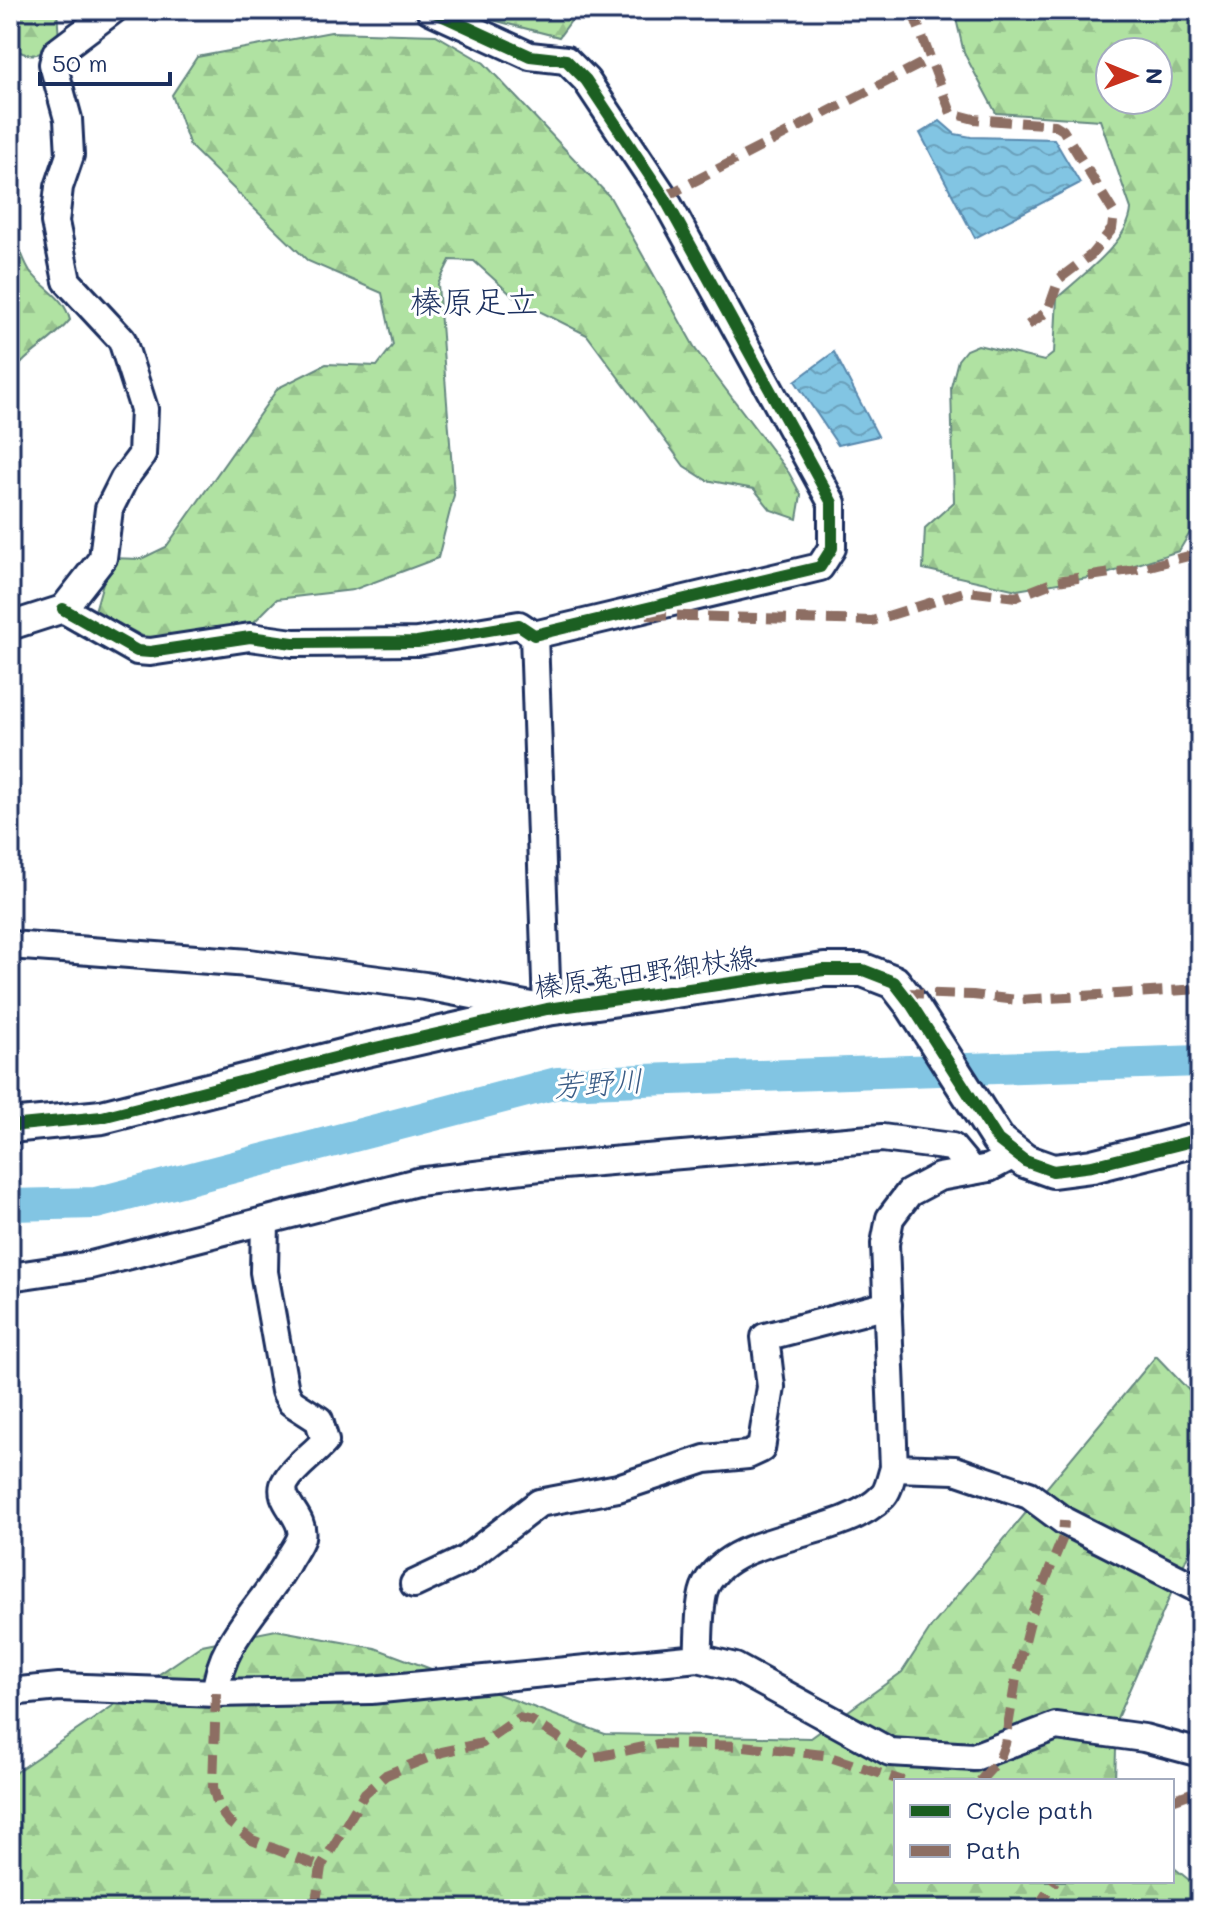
<svg xmlns="http://www.w3.org/2000/svg" width="1210" height="1919" font-family="Mali,'Klee One',sans-serif">
<style>
.forest{fill:url(#forest-firs);stroke:#668880;stroke-width:2;fill-rule:evenodd}
.water{fill:url(#water-waves);stroke:#5989ae;stroke-width:2}
.lines{fill:none;stroke-linecap:round;stroke-linejoin:round}
.river{stroke:#82c5e3;stroke-width:32}
.minor-casing{stroke:#1b2f5e;stroke-width:32}
.major-casing{stroke:#1b2f5e;stroke-width:38}
.minor{stroke:#fff;stroke-width:26}
.major{stroke:#fff;stroke-width:32}
.quiet{stroke:#8d6e63;stroke-width:10;stroke-dasharray:20 10;stroke-linecap:butt}
.cycleway-casing{stroke:#fff;stroke-width:17}
.cycleway{stroke:#1b5e20;stroke-width:12}
.labels{text-anchor:middle;stroke-width:6;stroke-linejoin:round;paint-order:stroke}
.street-label{font-size:28px;fill:#1b2f5e;stroke:#fff}
.water-label{font-size:30px;font-style:italic;fill:#3a5c86;stroke:#fff}
.quarter-label{font-size:32px;fill:#1b2f5e;stroke:#fff}
</style>
<defs>
<pattern id="forest-firs" width="22" height="20" patternUnits="userSpaceOnUse" patternTransform="scale(2)"><rect width="22" height="20" fill="#b0e2a2"/><path d="M5 1l3.5 6h-7zM16 11l3.5 6h-7z" fill="#97c28e"/></pattern>
<pattern id="water-waves" width="16" height="10" patternUnits="userSpaceOnUse" patternTransform="scale(2)"><rect width="16" height="10" fill="#82c5e3"/><path d="M0 5q4-4 8 0t8 0" fill="none" stroke="#6aa0bb"/></pattern>
</defs>
<rect width="100%" height="100%" fill="#fff"/>
<filter id="ink" filterUnits="userSpaceOnUse"><feTurbulence type="fractalNoise" baseFrequency=".0125" numOctaves="2"/><feDisplacementMap in="SourceGraphic" scale="16" xChannelSelector="R" yChannelSelector="G"/><feConvolveMatrix kernelMatrix="1 2 1 2 8 2 1 2 1" color-interpolation-filters="sRGB"/></filter>
<g filter="url(#ink)">
<g class="forest">
<path d="M10 10H57L59 40C46 56 25 61 10 44Z"/>
<polygon points="476,10 579,10 559,37 485,18"/>
<path d="M954 10H1200V516L1179 551 1100 576 1017 590 923 569 925 528 954 502 951 387 958 360 966 350 978 345 1044 361 1054 353 1057 298C1081 276 1129 242 1131 209L1100 120 996 113 964 53ZM1158 52V100H1110V52Z"/>
<polygon points="331,32 436,35 484,63 610,197 696,350 789,473 801,495 797,519 771,510 754,489 706,480 684,466 587,335 517,300 474,261 450,260 438,284 454,495 438,558 353,590 277,599 246,630 152,641 95,611 110,558 141,559 166,547 278,388 326,364 377,366 393,345 382,293 308,261 190,146 172,95 197,57"/>
<path d="M10 232C20 244 22 259 30 271 44 290 64 296 70 320 50 344 27 352 10 377Z"/>
<polygon points="1156,1356 1200,1402 1200,1527 1117,1718 1115,1781 896,1781 896,1881 1172,1881 1172,1866 1200,1889 1200,1909 10,1909 10,1776 202,1645 276,1630 375,1648 605,1734 811,1738 902,1672 932,1626"/>
</g>
<g class="water">
<polygon points="940,121 955,134 971,137 1054,139 1080,183 975,238 920,133"/>
<polygon points="834,352 878,436 838,445 795,381"/>
</g>
<g class="lines">
<polyline class="river" points="10,1205 96,1203 557,1083 1200,1061"/>
<g class="minor-casing">
<g id="minor">
<polyline points="63,609 137,651 150,652 250,637 293,643 417,642 519,625 534,635 820,567 832,548 832,503 664,197 586,80 566,60 530,56 430,10"/>
<polyline points="10,626 63,609 103,558 109,509 124,479 142,455 144,409 122,340 67,281 55,222 59,187 70,155 68,119 53,64 56,53 113,10"/>
<polyline points="10,945 249,963 425,986 547,1009 534,635"/>
<polyline points="10,1277 91,1265 417,1182 540,1167 882,1138 952,1147 972,1171"/>
<polyline points="894,1468 955,1470 1029,1495 1064,1521 1200,1590"/>
<polyline points="414,1584 465,1560 539,1503 618,1488 705,1459 748,1455 761,1449 771,1387 765,1337 888,1305"/>
<path d="M698 1658C700 1639 698 1600 706 1585 734 1531 841 1540 883 1496 889 1490 891 1476 894 1468L885 1244 890 1218 909 1193 939 1177 989 1168 1016 1154"/>
<polyline points="10,1692 59,1687 216,1693 371,1690 698,1658 735,1667 890,1752 974,1757 1056,1726 1144,1738 1200,1753"/>
<path d="M216 1693C219 1639 266 1604 289 1559 293 1552 299 1544 301 1537 306 1516 274 1500 286 1481 295 1466 314 1454 325 1441L319 1420 291 1402 285 1391 264 1272 265 1221"/>
</g>
</g>
<g class="major-casing">
<polyline id="major" points="10,1126 102,1117 362,1051 547,1009 824,970 863,970 894,982 911,1004 998,1140 1025,1161 1053,1171 1092,1166 1200,1139"/>
</g>
<use href="#minor" class="minor"/>
<use href="#major" class="major"/>
<g class="quiet">
<polyline points="912,10 951,113 974,119 1055,125 1063,130 1114,213 1112,229 1091,255 1059,279 1048,311 1028,325"/>
<polyline points="664,197 930,59"/>
<polyline points="647,615 872,621 967,591 1016,597 1057,581 1138,569 1200,553"/>
<polyline points="903,993 973,995 1017,1000 1200,989"/>
<polyline points="216,1693 213,1787 219,1809 230,1823 252,1840 321,1867"/>
<polyline points="980,1781 999,1760 1005,1744 1017,1673 1032,1613 1063,1537 1064,1521"/>
<polyline points="1172,1800 1200,1790"/>
<polyline points="315,1909 321,1867 365,1793 386,1775 442,1752 483,1743 519,1718 532,1721 591,1758 658,1744 743,1746 824,1755 903,1781"/>
<polyline points="1036,1909 1055,1881"/>
</g>
<g class="cycleway-casing">
<g id="cycleway">
<polyline points="63,609 137,651 150,652 250,637 293,643 417,642 519,625 534,635 820,567 832,548 832,503 664,197 586,80 566,60 530,56 430,10"/>
<polyline points="10,1126 102,1117 362,1051 547,1009 824,970 863,970 894,982 911,1004 998,1140 1025,1161 1053,1171 1092,1166 1200,1139"/>
</g>
</g>
<use href="#cycleway" class="cycleway"/>
</g>
</g>
<g class="labels">
<g class="street-label">
<text transform="translate(645 972) rotate(-8)" y="10">榛原菟田野御杖線</text>
</g>
<g class="water-label">
<text transform="translate(598 1084) rotate(-4)" y="10">芳野川</text>
</g>
<g class="quarter-label">
<text x="474" y="313">榛原足立</text>
</g>
</g>
<rect width="1210" height="1919" fill="none" stroke="#fff" stroke-width="40"/>
<rect x="20" y="20" width="1170" height="1879" fill="none" stroke="#1b2f5e" stroke-width="3" filter="url(#ink)"/>
<rect x="894" y="1779" width="280" height="104" fill="#ffffff" stroke="#a4acbf" stroke-width="2"/>
<rect x="910" y="1805" width="40" height="12" fill="#1b5e20" stroke="#a4acbf" stroke-width="2"/>
<text x="966" y="1819" font-size="24" fill="#1b2f5e">Cycle path</text>
<rect x="910" y="1845" width="40" height="12" fill="#8d6e63" stroke="#a4acbf" stroke-width="2"/>
<text x="966" y="1859" font-size="24" fill="#1b2f5e">Path</text>
<g transform="translate(1134 76) rotate(91)"><circle r="38" fill="#ffffff" stroke="#a4acbf" stroke-width="2"/>
<path d="M0-6L14 30L0 20L-14 30Z" fill="#c8321e"/>
<text y="-12" font-size="22" font-weight="bold" text-anchor="middle" fill="#1b2f5e">N</text>
</g>
<path d="M40 72v12h130v-12" fill="none" stroke="#1b2f5e" stroke-width="4"/>
<text x="52" y="72" font-size="24" fill="#1b2f5e" stroke="#ffffff" stroke-width="6" paint-order="stroke">50 m</text>
</svg>
